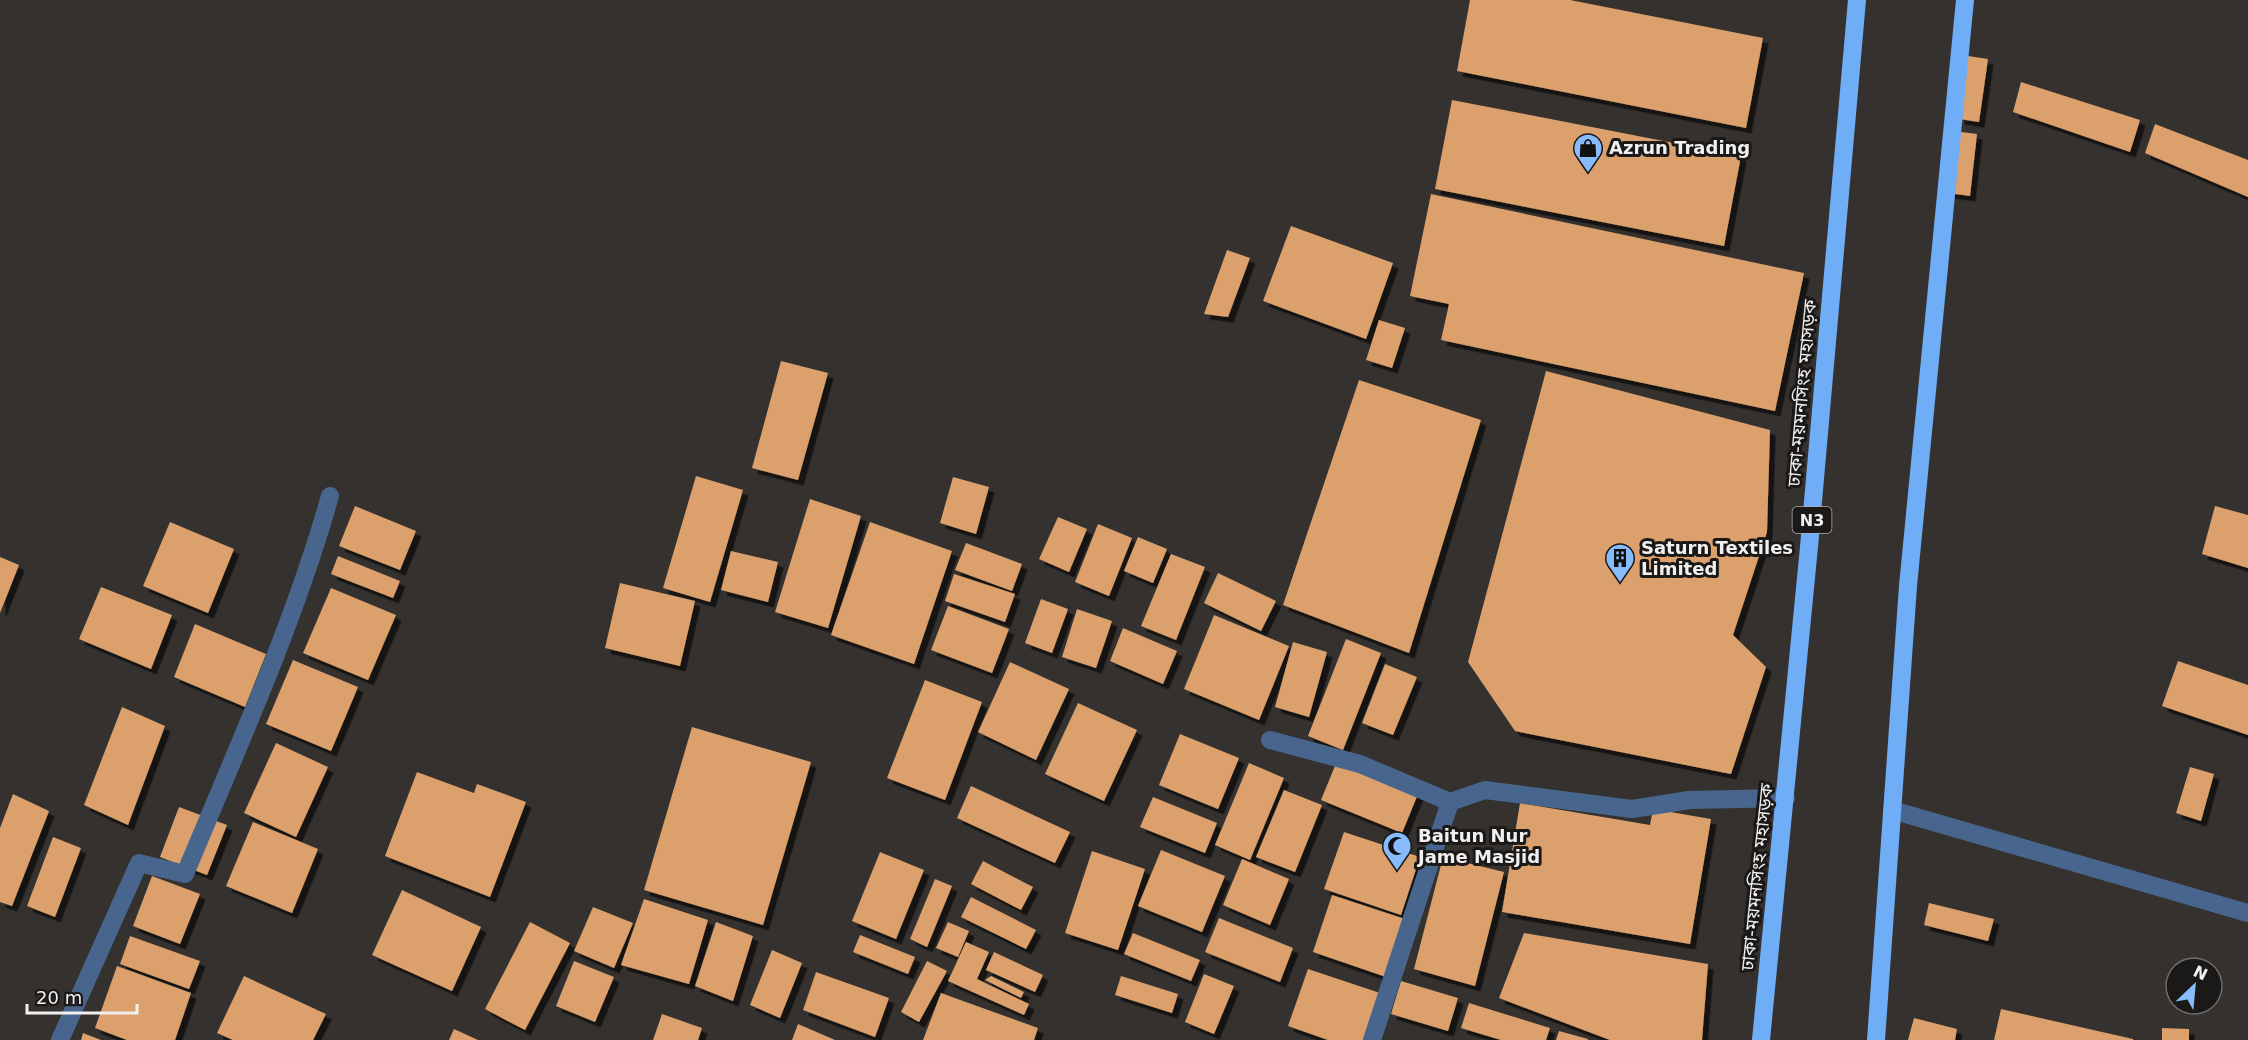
<svg xmlns="http://www.w3.org/2000/svg" width="2248" height="1040" font-family="'DejaVu Sans','Noto Sans Bengali',sans-serif">
<style>
.building{fill:#dba06c;filter:url(#shadow)}
.lines{fill:none;stroke-linecap:round;stroke-linejoin:round}
.street{stroke:#48668d;stroke-width:18}
.highway{stroke:#6fadf7;stroke-width:18}
.labels{text-anchor:middle;stroke-width:6;stroke-linejoin:round;paint-order:stroke}
.shield{fill:#1a1918;stroke:#b1b0ae;stroke-width:1.5}
.shield-label{font-size:16px;font-weight:bold;fill:#f2f0ef}
.poi-label{font-size:18px;font-weight:bold;fill:#f2f0ef;stroke:#1a1918;text-anchor:start}
.street-label{font-size:18px;fill:#f2f0ef;stroke:#1a1918}
</style>
<defs>
<filter id="shadow"><feDropShadow dx="5.5" dy="5.5" stdDeviation="0" flood-color="#0009"/></filter>
</defs>
<rect width="100%" height="100%" fill="#34312f"/>
<g class="building">
<polygon points="1470,0 1570,0 1763,38 1746,128 1457,71"/>
<polygon points="1968,56 1988,59 1979,122 1959,119"/>
<polygon points="2021,82 2140,120 2130,152 2013,112"/>
<polygon points="1452,100 1741,156 1724,246 1435,189"/>
<polygon points="2155,124 2248,160 2248,197 2145,153"/>
<polygon points="1954,131 1977,134 1970,196 1948,193"/>
<polygon points="1431,194 1804,273 1775,411 1441,340 1449,304 1410,296"/>
<polygon points="1291,226 1393,263 1366,339 1263,301"/>
<polygon points="1227,250 1250,258 1228,317 1204,314"/>
<polygon points="1379,320 1405,328 1392,368 1366,360"/>
<polygon points="781,361 828,373 798,480 752,468"/>
<polygon points="1546,371 1770,430 1767,532 1733,635 1766,667 1731,774 1515,731 1468,662"/>
<polygon points="1359,380 1481,420 1409,653 1283,605"/>
<polygon points="696,476 743,490 710,602 663,588"/>
<polygon points="953,477 989,487 976,534 940,523"/>
<polygon points="810,499 861,516 828,628 775,612"/>
<polygon points="355,506 416,531 400,570 339,546"/>
<polygon points="2215,506 2248,515 2248,568 2202,554"/>
<polygon points="1058,517 1087,529 1069,572 1039,559"/>
<polygon points="170,522 234,549 208,613 143,586"/>
<polygon points="870,522 952,551 914,664 831,635"/>
<polygon points="1098,524 1132,538 1109,596 1075,582"/>
<polygon points="1138,537 1167,549 1153,583 1124,571"/>
<polygon points="966,543 1022,564 1012,591 955,570"/>
<polygon points="731,551 778,562 768,602 721,590"/>
<polygon points="1171,554 1205,567 1176,640 1141,626"/>
<polygon points="338,556 400,581 393,598 331,574"/>
<polygon points="0,557 19,565 0,613"/>
<polygon points="1218,573 1276,601 1261,631 1204,603"/>
<polygon points="954,574 1015,594 1005,622 945,601"/>
<polygon points="620,583 695,601 680,666 605,648"/>
<polygon points="101,587 172,615 151,669 79,639"/>
<polygon points="331,588 396,615 368,680 303,653"/>
<polygon points="1041,599 1068,609 1052,653 1025,643"/>
<polygon points="948,606 1009,629 992,673 931,650"/>
<polygon points="1077,609 1112,621 1096,668 1062,657"/>
<polygon points="1214,615 1289,646 1259,720 1184,689"/>
<polygon points="195,624 266,654 245,707 174,677"/>
<polygon points="1123,628 1177,651 1163,684 1110,661"/>
<polygon points="1346,639 1381,653 1343,750 1308,736"/>
<polygon points="1293,642 1327,652 1309,717 1275,707"/>
<polygon points="293,660 358,687 331,751 266,724"/>
<polygon points="2178,661 2248,685 2248,735 2162,706"/>
<polygon points="1010,662 1069,689 1036,760 978,732"/>
<polygon points="1385,664 1417,677 1393,735 1362,723"/>
<polygon points="925,680 982,702 945,800 887,778"/>
<polygon points="1078,703 1137,730 1104,801 1045,774"/>
<polygon points="122,707 165,726 128,825 84,805"/>
<polygon points="692,727 811,762 763,925 644,890"/>
<polygon points="1180,734 1239,758 1218,809 1159,785"/>
<polygon points="276,743 328,767 296,837 244,813"/>
<polygon points="1337,761 1418,794 1402,833 1321,800"/>
<polygon points="1249,763 1284,778 1250,860 1215,845"/>
<polygon points="2190,767 2214,774 2201,821 2176,813"/>
<polygon points="417,772 474,793 477,784 526,802 490,897 385,856"/>
<polygon points="971,786 1070,832 1055,863 957,818"/>
<polygon points="1284,790 1322,805 1295,872 1256,857"/>
<polygon points="13,794 49,811 12,906 0,902 0,828"/>
<polygon points="1153,797 1217,823 1205,853 1140,827"/>
<polygon points="1520,803 1650,825 1653,809 1711,819 1690,944 1502,912"/>
<polygon points="179,807 227,825 207,875 160,857"/>
<polygon points="253,822 318,849 292,913 226,886"/>
<polygon points="1344,832 1420,857 1401,915 1324,889"/>
<polygon points="53,837 81,848 55,917 27,906"/>
<polygon points="1161,850 1225,876 1202,932 1138,906"/>
<polygon points="1092,851 1145,869 1118,950 1065,933"/>
<polygon points="880,852 924,870 896,939 852,921"/>
<polygon points="1443,857 1504,872 1475,986 1414,969"/>
<polygon points="1242,859 1289,879 1270,925 1223,905"/>
<polygon points="983,861 1033,887 1021,910 971,884"/>
<polygon points="152,876 200,894 180,944 133,926"/>
<polygon points="935,879 952,886 927,947 910,939"/>
<polygon points="402,890 481,927 452,991 372,955"/>
<polygon points="1332,895 1408,920 1389,978 1313,952"/>
<polygon points="971,897 1036,930 1026,949 961,917"/>
<polygon points="644,899 708,920 689,984 621,965"/>
<polygon points="1929,903 1994,919 1988,941 1924,925"/>
<polygon points="593,907 633,923 614,968 574,951"/>
<polygon points="1219,918 1293,948 1280,982 1205,952"/>
<polygon points="530,922 570,943 525,1030 485,1009"/>
<polygon points="716,922 753,936 733,1001 695,986"/>
<polygon points="948,922 969,931 958,957 936,948"/>
<polygon points="1133,933 1200,960 1191,981 1124,954"/>
<polygon points="1524,933 1708,964 1702,1040 1610,1040 1499,998"/>
<polygon points="860,935 915,957 908,974 853,952"/>
<polygon points="130,936 200,961 189,989 120,964"/>
<polygon points="966,942 989,952 977,979 1029,1004 1024,1015 948,981"/>
<polygon points="772,950 802,963 780,1018 750,1005"/>
<polygon points="994,952 1043,975 1035,992 986,970"/>
<polygon points="574,961 614,977 595,1022 556,1006"/>
<polygon points="927,961 947,971 919,1022 901,1012"/>
<polygon points="117,966 191,993 175,1040 127,1040 95,1028"/>
<polygon points="1308,969 1383,994 1368,1040 1328,1040 1288,1026"/>
<polygon points="816,972 889,998 875,1037 803,1010"/>
<polygon points="1204,974 1234,986 1214,1034 1185,1022"/>
<polygon points="244,976 326,1014 313,1040 233,1040 217,1033"/>
<polygon points="991,976 1024,992 1021,998 985,980"/>
<polygon points="1121,976 1178,994 1172,1013 1115,995"/>
<polygon points="1401,981 1458,998 1448,1031 1391,1014"/>
<polygon points="941,993 1038,1028 1034,1040 923,1040"/>
<polygon points="1469,1003 1550,1028 1546,1040 1501,1040 1461,1028"/>
<polygon points="2001,1009 2133,1039 2133,1040 1994,1040"/>
<polygon points="662,1014 702,1028 698,1040 653,1040"/>
<polygon points="1914,1018 1957,1029 1955,1040 1908,1040"/>
<polygon points="798,1024 835,1040 792,1040"/>
<polygon points="2162,1028 2189,1029 2189,1040 2162,1040"/>
<polygon points="454,1029 478,1040 449,1040"/>
<polygon points="1559,1031 1588,1039 1588,1040 1556,1040"/>
<polygon points="83,1033 101,1040 81,1040"/>
</g>
<g class="lines">
<g class="street">
<polyline points="1270,740 1360,764 1450,802 1485,790 1632,809 1689,800 1786,798"/>
<polyline points="1892,810 2248,913"/>
<path d="M60 1040 139 863 185 874C236 751 294 624 330 496"/>
<polyline points="1372,1040 1450,802"/>
</g>
<g class="highway">
<polyline points="1761,1040 1809,547 1857,0"/>
<polyline points="1876,1040 1908,586 1965,0"/>
</g>
</g>
<defs>
<g id="shop-pin" transform="scale(1.5)"><path d="M0 17L-7.5 6A9.5 9.5 0 1 1 7.5 6Z" fill="#87bbfb" stroke="#1a1918"/><path d="M-5-2.5h2.3a2.7 3.5 0 0 1 5.4 0H5L5.5 6h-11ZM-1.5-2.5h3a1.5 2.3 0 0 0-3 0Z" fill="#111"/></g>
<g id="building-pin" transform="scale(1.5)"><path d="M0 17L-7.5 6A9.5 9.5 0 1 1 7.5 6Z" fill="#87bbfb" stroke="#1a1918"/><path d="M-4-6H4V6H1V3H-1V6H-4ZM-2.5-4.3h1.7v1.8h-1.7ZM.8-4.3h1.7v1.8H.8ZM-2.5-1h1.7V.8h-1.7ZM.8-1h1.7V.8H.8Z" fill="#111"/></g>
<g id="mosque-pin" transform="scale(1.5)"><path d="M0 17L-7.5 6A9.5 9.5 0 1 1 7.5 6Z" fill="#87bbfb" stroke="#1a1918"/><path d="M3.5-4.9A6 6 0 1 0 3.5 4.9A5 5 0 1 1 3.5-4.9Z" fill="#111"/></g>
</defs>
<g fill-rule="evenodd">
<use href="#shop-pin" x="1588" y="148"/>
<use href="#building-pin" x="1620" y="558"/>
<use href="#mosque-pin" x="1397" y="846"/>
</g>
<g class="labels">
<rect class="shield" x="1792.5" y="507" width="39" height="26" rx="4.5"/>
<g class="shield-label">
<text x="1812" y="526">N3</text>
</g>
<g class="poi-label">
<text x="1609" y="154">Azrun Trading</text>
<text x="1641" y="554">Saturn Textiles<tspan x="1641" dy="21">Limited</tspan></text>
<text x="1418" y="842">Baitun Nur<tspan x="1418" dy="21">Jame Masjid</tspan></text>
</g>
<g class="street-label">
<text transform="translate(1802 393) rotate(-85)" y="6">ঢাকা-ময়মনসিংহ মহাসড়ক</text>
<text transform="translate(1757 877) rotate(-84)" y="6">ঢাকা-ময়মনসিংহ মহাসড়ক</text>
</g>
</g>
<g transform="translate(2194 986) rotate(26)"><circle r="28" fill="#1a1918" stroke="#706f6e" stroke-width="1.5"/>
<path d="M0-4.5L10 22L0 15L-10 22Z" fill="#87bbfb"/>
<text y="-9" font-size="16" font-weight="bold" text-anchor="middle" fill="#f2f0ef">N</text>
</g>
<path d="M27 1004v9h110v-9" fill="none" stroke="#f2f0ef" stroke-width="3"/>
<text x="36" y="1004" font-size="18" fill="#f2f0ef" stroke="#1a1918" stroke-width="4.5" paint-order="stroke">20 m</text>
</svg>
